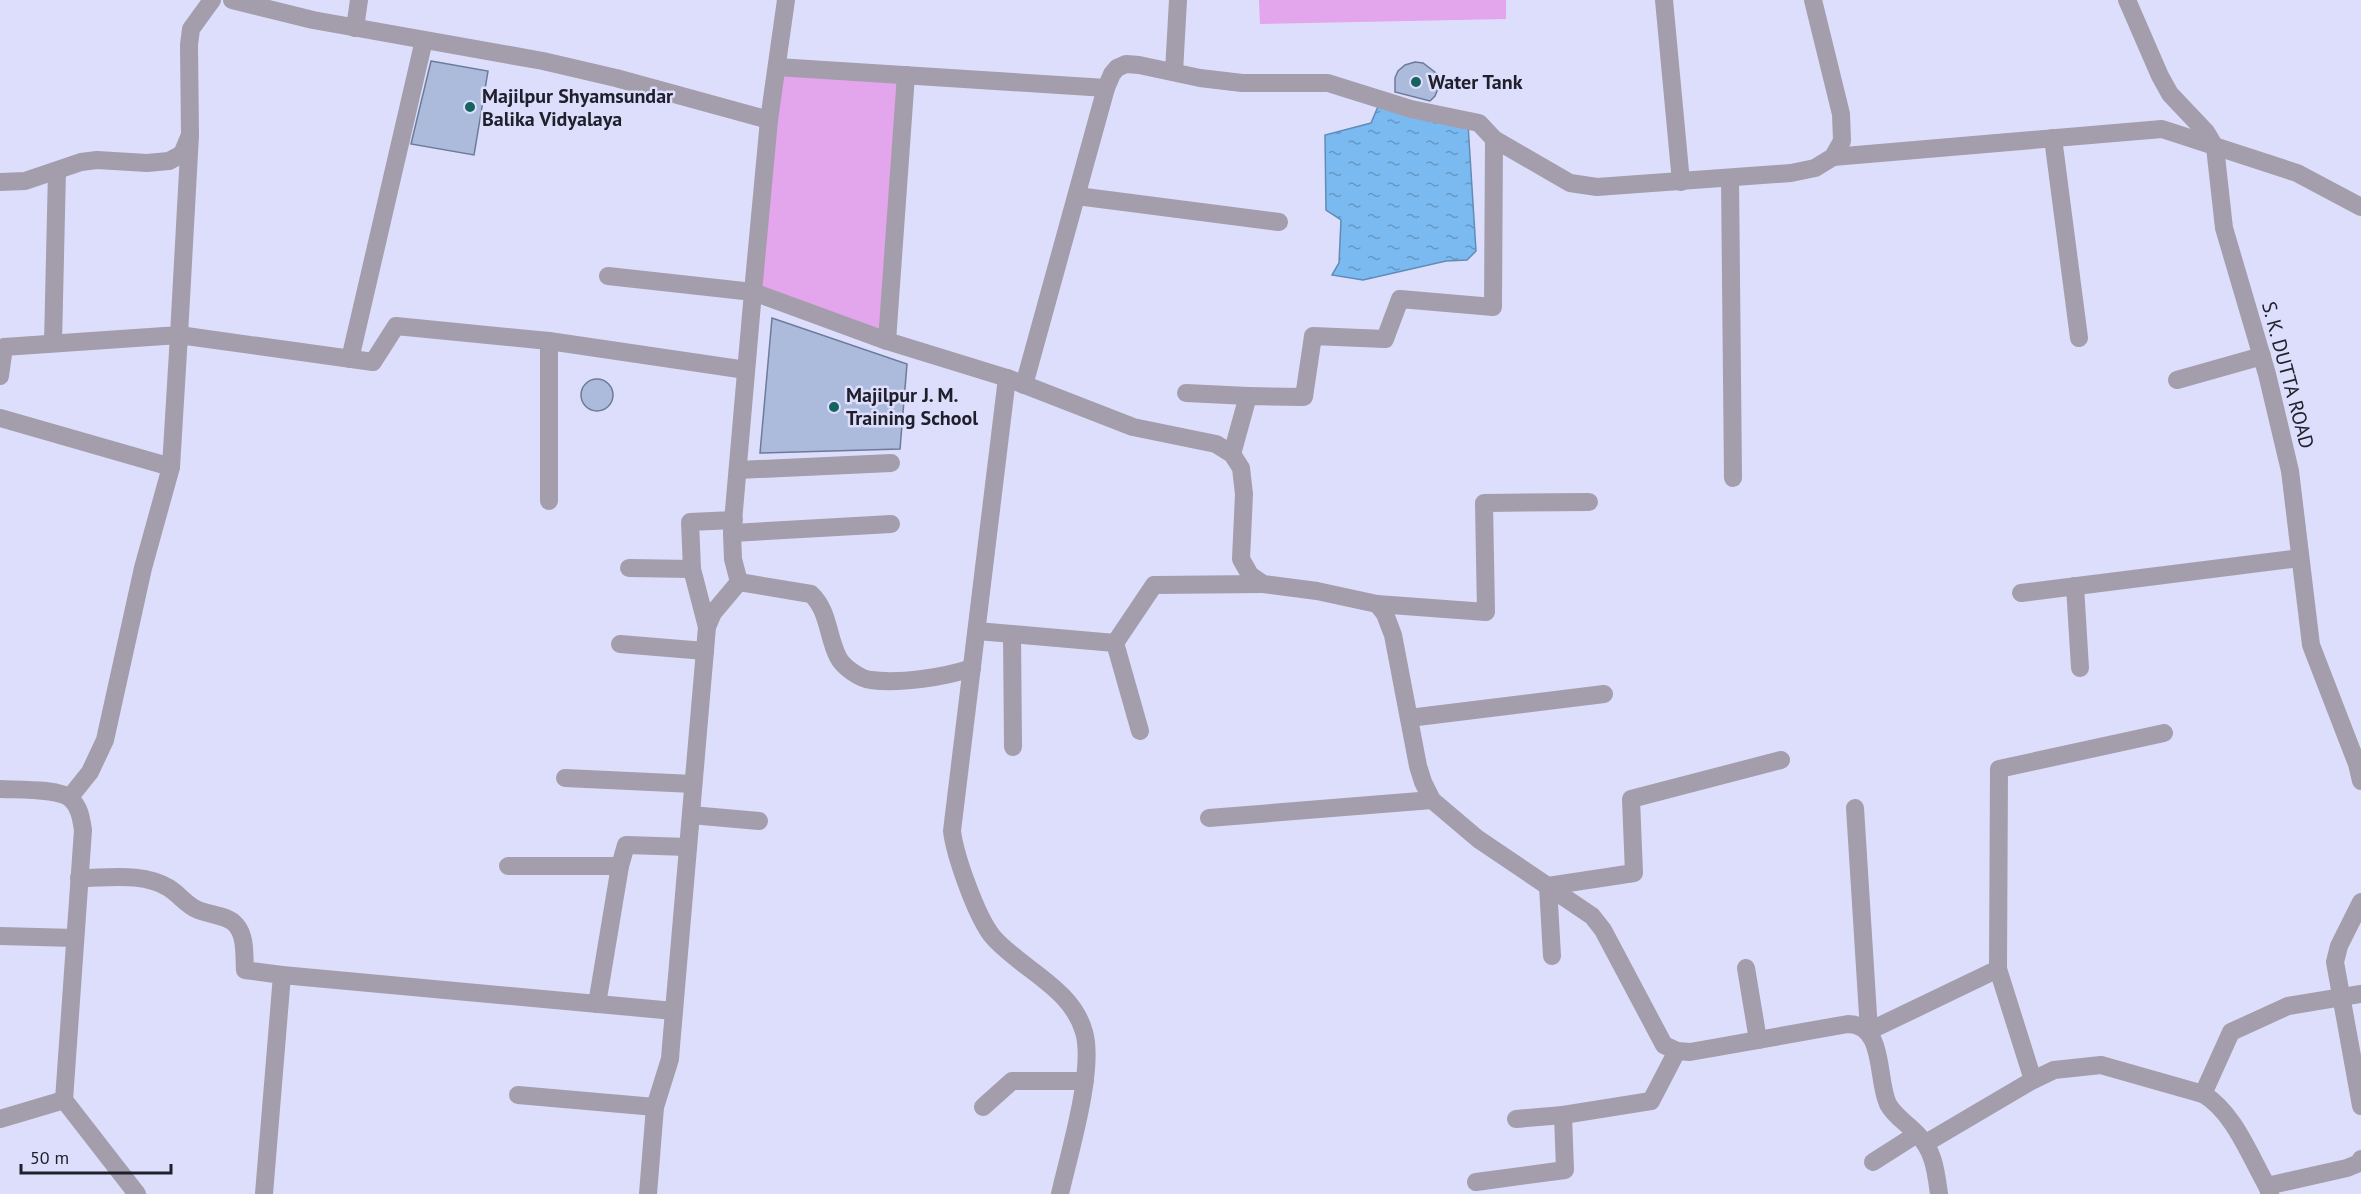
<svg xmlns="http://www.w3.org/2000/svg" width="2361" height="1194" font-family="'PT Sans',sans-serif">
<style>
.green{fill:#e3a5eb}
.water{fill:url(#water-ripples);stroke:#608cb6;stroke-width:1.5}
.building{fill:#acbbdc;stroke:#6c7b99;stroke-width:1.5}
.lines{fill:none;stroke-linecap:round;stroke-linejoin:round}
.street{stroke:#a39dac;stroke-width:18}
.poi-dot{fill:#15635e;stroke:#dddefb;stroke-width:2}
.labels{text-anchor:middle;stroke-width:5;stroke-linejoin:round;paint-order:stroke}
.poi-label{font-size:20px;font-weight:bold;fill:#20202d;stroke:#dddefb;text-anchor:start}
.street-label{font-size:20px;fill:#20202d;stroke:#dddefb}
</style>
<defs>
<pattern id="water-ripples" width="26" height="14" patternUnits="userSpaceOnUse" patternTransform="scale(1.5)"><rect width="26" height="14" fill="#7bbaf1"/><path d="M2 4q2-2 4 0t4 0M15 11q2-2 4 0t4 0" fill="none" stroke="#6497c4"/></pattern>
</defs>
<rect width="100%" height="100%" fill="#dddefb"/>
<g class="green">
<polygon points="1259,0 1506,0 1506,19 1260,24"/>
<polygon points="777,67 905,75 887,341 753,292"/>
</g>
<polygon class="water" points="1380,102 1468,124 1476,251 1467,260 1446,261 1363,280 1332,275 1339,263 1341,220 1326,210 1325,135 1371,123"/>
<g class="building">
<polygon points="431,61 488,71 474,155 411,144"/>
<polygon points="1415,62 1423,63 1436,73 1439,86 1435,96 1430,101 1395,92 1395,78 1398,71 1405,65"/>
<polygon points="772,318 907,364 900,449 760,453"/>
<circle cx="597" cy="395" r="16"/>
</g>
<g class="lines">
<g class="street">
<polyline points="232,0 313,20 543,61 616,78 769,120"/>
<path d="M786 0 769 120 753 292 887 341 1007 378 1133 427 1216 444 1232 454 1241 468 1244 494 1241 559 1250 575 1263 584 1317 591 1377 604 1385 614 1393 635 1418 766 1423 782 1432 800 1478 839 1592 916 1603 930 1664 1045 1677 1051 1690 1052 1848 1024C1886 1025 1876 1079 1888 1104 1894 1116 1908 1124 1917 1134 1934 1150 1936 1172 1939 1194"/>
<polyline points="1664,0 1681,182"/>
<polyline points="2127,0 2160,76 2170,94 2206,132 2215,147 2224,228 2267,374 2290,471 2311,645 2357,764 2361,781"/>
<polyline points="355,28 359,0"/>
<polyline points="777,67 1106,88"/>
<polyline points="1174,72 1178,0"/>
<polyline points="2053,138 2079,338"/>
<polyline points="1833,157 2162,129 2297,173 2361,207"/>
<polyline points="1730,178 1733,478"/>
<polyline points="0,182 25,181 81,162 97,160 147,163 169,161 182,154 190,135 189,45 191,29 212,0"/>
<polyline points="1077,196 1279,222"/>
<polyline points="608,276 753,292 732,533 733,559 739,582 713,613 707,627 671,1046 670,1059 655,1107 648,1194"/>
<polyline points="549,341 549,501"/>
<polyline points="887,341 906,75"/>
<polyline points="53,343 57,171"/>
<polyline points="350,359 424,40"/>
<polyline points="0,376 4,347 179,335 190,135"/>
<path d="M1007 378 952 831C955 856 977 918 993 937 1021 969 1072 988 1084 1032 1095 1069 1069 1154 1060 1194"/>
<polyline points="2177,380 2262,356"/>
<polyline points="1024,385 1106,88 1112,74 1117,68 1126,64 1139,65 1200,78 1242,83 1328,83 1411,109 1479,123 1494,139 1570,183 1597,187 1791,173 1815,168 1833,157 1842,141 1841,114 1813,0"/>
<polyline points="1186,393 1248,396"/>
<polyline points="0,418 171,467 179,335 373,362 396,326 549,341 746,370"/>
<polyline points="1232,454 1248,396 1304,397 1313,336 1385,339 1400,299 1493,307 1494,139"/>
<polyline points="738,470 891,463"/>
<polyline points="732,533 891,524"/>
<polyline points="629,568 692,569"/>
<path d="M739 582 811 594C829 611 827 635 838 657 843 667 860 679 871 680 900 684 945 677 972 668"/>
<polyline points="2075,586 2080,668"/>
<polyline points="2021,593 2300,558"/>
<polyline points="1377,604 1486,612 1484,503 1589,502"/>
<polyline points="707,627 692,569 690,522 734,520"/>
<polyline points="977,631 1115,643 1154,585 1263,584"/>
<polyline points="1012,634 1013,747"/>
<polyline points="1115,643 1140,731"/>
<polyline points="620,644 705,651"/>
<polyline points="1409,718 1604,694"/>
<polyline points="565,778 693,784"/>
<path d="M0 789C16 790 59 788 71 799 80 808 81 818 83 830L64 1100 137 1194"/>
<polyline points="70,797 90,772 105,740 143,568 171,467"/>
<polyline points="1855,808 1869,1031 1998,969"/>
<polyline points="691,815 759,821"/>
<polyline points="1209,818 1432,800"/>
<polyline points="508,866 620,866 626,845 688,847"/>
<path d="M79 878C109 878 143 872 169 888 180 895 186 905 198 910 210 915 228 915 236 925 246 936 244 956 245 970L282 975 264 1194"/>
<polyline points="2361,902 2339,946 2335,962 2361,1106"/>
<polyline points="0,936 75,938"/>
<polyline points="1552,956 1548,886 1634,873 1631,799 1781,760"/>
<polyline points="1746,968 1758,1040"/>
<polyline points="282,975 674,1011"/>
<polyline points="597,1004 620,866"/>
<polyline points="2033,1080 1998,969 1999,769 2164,733"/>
<polyline points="2203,1094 2231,1032 2288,1006 2361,994"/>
<polyline points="518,1095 655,1107"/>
<polyline points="983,1107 1012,1081 1085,1081"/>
<polyline points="0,1119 64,1100"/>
<polyline points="1516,1119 1563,1115"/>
<path d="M1926 1143 2033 1080 2054 1070 2101 1065 2203 1094C2233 1111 2250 1156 2267 1186L2270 1194"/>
<polyline points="1873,1162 1917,1134"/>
<polyline points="1476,1182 1565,1170 1563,1115 1651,1101 1677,1051"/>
<polyline points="2267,1186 2347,1168 2359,1163 2361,1159"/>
</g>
</g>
<g class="poi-dot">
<circle cx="1416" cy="82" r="6"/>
<circle cx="470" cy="107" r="6"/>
<circle cx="834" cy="407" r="6"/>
</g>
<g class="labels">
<g class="poi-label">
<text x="1428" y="89">Water Tank</text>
<text x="482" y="103">Majilpur Shyamsundar<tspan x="482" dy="23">Balika Vidyalaya</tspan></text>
<text x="846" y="402">Majilpur J. M.<tspan x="846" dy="23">Training School</tspan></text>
</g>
<g class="street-label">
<text transform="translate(2288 375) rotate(75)" y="7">S. K. DUTTA ROAD</text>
</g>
</g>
<path d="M21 1164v9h150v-9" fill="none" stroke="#20202d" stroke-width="3"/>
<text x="30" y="1164" font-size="18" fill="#20202d" stroke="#dddefb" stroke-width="4.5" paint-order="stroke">50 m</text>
</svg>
